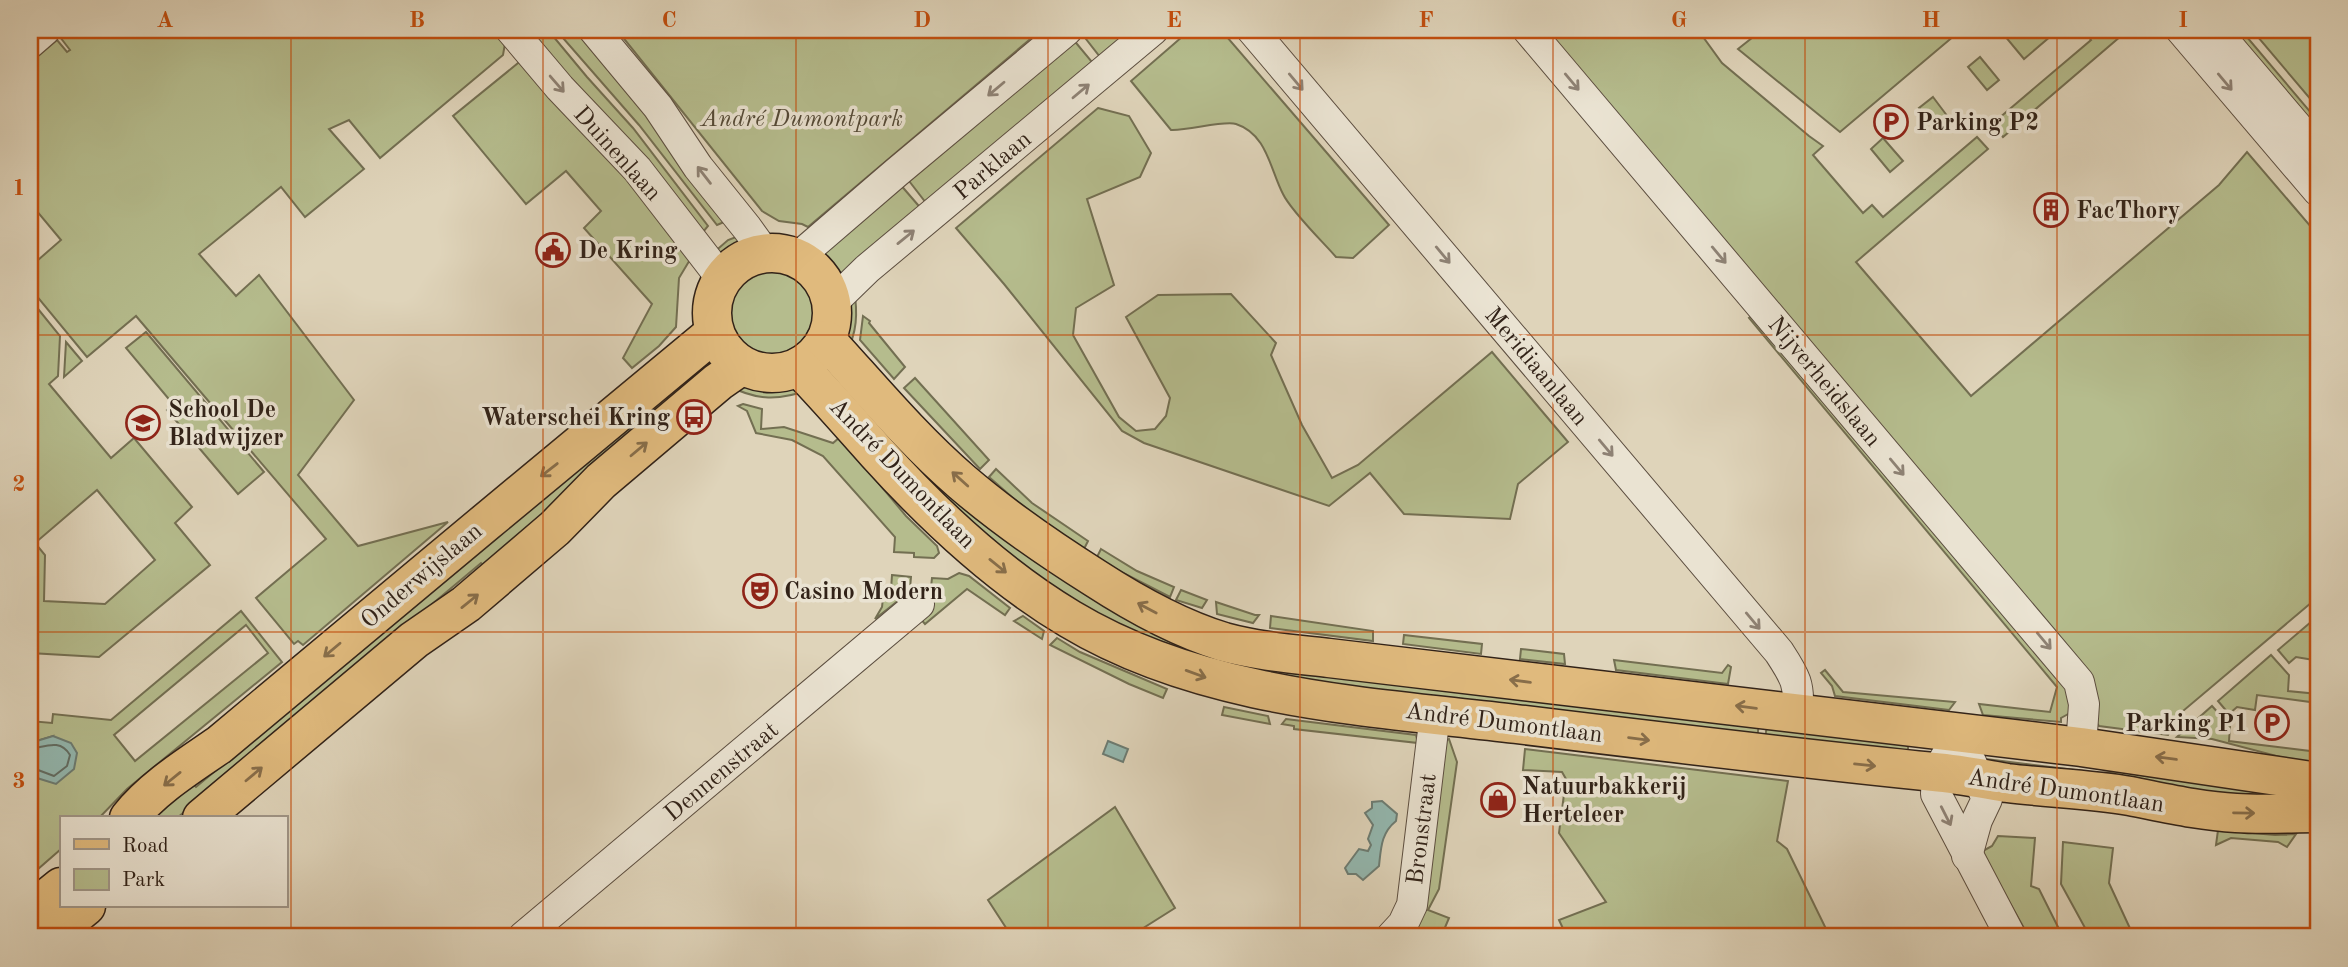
<svg xmlns="http://www.w3.org/2000/svg" width="2348" height="967" font-family="'Old Standard TT',serif">
<style>
.green{fill:#b5bc8d;stroke:#736f52;stroke-width:2;fill-rule:evenodd}
.water{fill:#93b8b0;stroke:#6c7c73;stroke-width:2}
.lines{fill:none;stroke-linecap:round;stroke-linejoin:round}
.shore{stroke:#626d64;stroke-width:2}
.minor-casing{stroke:#5c4e40;stroke-width:32}
.major-casing{stroke:#312218;stroke-width:41}
.minor{stroke:#eae3d2;stroke-width:30}
.major{stroke:#e0ba7d;stroke-width:38}
.oneway{stroke:#8e8275}
.oneway2{stroke:#886e4a}
.grid{fill:none;stroke:#c34e0e;stroke-width:2;stroke-opacity:0.55}
.labels{text-anchor:middle;stroke-width:7;stroke-linejoin:round;paint-order:stroke}
.park-label{font-size:24px;font-style:italic;fill:#524835;stroke:#eae3d2}
.poi-label{font-size:24px;font-weight:bold;fill:#312218;stroke:#eae3d2;text-anchor:start}
.street-label{font-size:24px;fill:#312218;stroke:#eae3d2}
.neatline{fill:none;stroke:#c34e0e;stroke-width:2.5}
.grid-label{font-size:23px;text-anchor:middle;font-weight:bold;fill:#c34e0e}
</style>
<rect width="100%" height="100%" fill="#dfd4ba"/>
<filter id="stains"><feTurbulence type="fractalNoise" baseFrequency=".00286" numOctaves="4"/><feColorMatrix values="0 0 0 0 .2 0 0 0 0 .09 0 0 0 0 .02 0 0 0 .5 -.17"/></filter>
<radialGradient id="worn" r=".72"><stop offset=".6" stop-color="#630" stop-opacity="0"/><stop offset="1" stop-color="#630" stop-opacity=".3"/></radialGradient>
<g class="green">
<polygon points="69,30 499,30 506,38 503,55 380,158 349,120 329,129 364,169 305,217 281,187 199,254 236,296 259,275 354,400 298,475 358,546 448,522 303,645 298,641 294,644 256,598 326,539 136,316 87,357 30,288 30,267 61,240 30,203 30,63 57,40 67,52 70,50 60,37"/>
<polygon points="525,30 548,30 587,77 633,128 708,226 699,237"/>
<polygon points="556,30 579,30 658,123 731,219 717,225 639,125"/>
<polygon points="617,30 1041,30 808,227 802,224 779,221 762,211"/>
<polygon points="1079,30 1145,30 1104,62"/>
<path d="M1190 30H1221L1389 225 1353 258 1336 257C1322 241 1291 211 1283 194 1270 169 1267 134 1236 124 1224 120 1188 131 1171 130L1131 81Z"/>
<polygon points="1535,30 1698,30 1722,63 1809,136 1823,146 1813,155 1863,213 1872,205 1883,217 1977,137 1988,149 1856,262 1971,396 2219,185 2247,152 2318,235 2318,597 2177,716 2168,735 2099,726"/>
<polygon points="1762,30 1961,30 1840,132 1738,49"/>
<polygon points="2011,30 2058,30 2024,59 2004,35"/>
<polygon points="2083,30 2128,30 2003,137 1992,124 2091,40"/>
<polygon points="2224,30 2241,30 2318,121 2318,141"/>
<polygon points="2252,30 2318,30 2318,108"/>
<polygon points="1072,38 1097,68 930,208 906,177"/>
<polygon points="1980,57 1999,80 1987,90 1968,67"/>
<polygon points="523,59 694,253 679,278 676,327 659,346 632,368 623,358 652,304 584,228 601,211 566,171 526,204 453,116"/>
<polygon points="1933,97 1951,121 1938,131 1919,108"/>
<polygon points="1098,108 1129,116 1151,153 1140,177 1087,199 1114,285 1076,308 1073,335 1119,417 1136,431 1155,429 1166,416 1170,398 1126,317 1158,295 1231,294 1276,343 1271,355 1302,425 1332,478 1358,465 1492,352 1568,442 1518,484 1510,519 1404,514 1370,473 1329,506 1144,443 1122,431 1004,284 956,228"/>
<polygon points="1883,138 1903,161 1890,172 1871,149"/>
<polygon points="899,183 924,212 835,285 827,272 810,255"/>
<polygon points="744,234 753,247 723,265 712,254 728,240"/>
<circle cx="772" cy="313" r="47"/>
<path d="M854 290C858 313 857 333 846 353L840 339 843 305Z"/>
<path d="M30 299 60 336 58 376 49 384 111 458 134 438 192 507 175 523 210 565 99 657 30 653V417L33 413 30 409ZM97 490 155 560 105 604 44 601 45 555 35 543Z"/>
<polygon points="1754,314 2070,691 2070,713 2061,718 2061,722 1983,715 1979,704 2050,712 2057,687 1749,318"/>
<polygon points="863,316 870,321 869,323 905,367 894,379 860,340"/>
<polygon points="146,332 264,472 238,494 167,410 173,404 126,348"/>
<polygon points="66,342 82,361 64,377"/>
<polygon points="691,374 697,381 487,569 481,563 177,818 149,818 192,783 196,787"/>
<path d="M748 377 770 382 789 380 811 389C779 401 757 401 727 385Z"/>
<polygon points="915,378 989,460 980,469 904,388"/>
<polygon points="842,386 1124,617 1759,722 1757,740 1229,670 1091,616 978,535"/>
<polygon points="743,404 762,409 761,429 784,427 833,443 840,437 906,516 937,546 939,553 934,558 914,557 914,553 894,552 895,537 823,456 792,440 756,433 747,411 738,406"/>
<polygon points="996,469 1032,503 1088,541 1083,551 1021,505 989,477"/>
<polygon points="1101,549 1137,571 1174,587 1170,597 1096,559"/>
<polygon points="959,573 969,576 1010,608 1005,615 967,589 925,624 919,617 929,606 932,578 948,579"/>
<polygon points="892,575 911,577 909,600 899,600 875,619 882,607 884,590 891,590"/>
<polygon points="1181,590 1207,600 1202,608 1176,600"/>
<polygon points="1216,602 1255,615 1259,615 1253,623 1217,614"/>
<path d="M241 611 282 662 127 789 99 818H61V849L30 876V771L37 778 53 736 30 743V721L52 723 53 714 111 720ZM246 625 268 653 135 761 114 735Z"/>
<polygon points="1023,616 1044,631 1042,639 1014,621"/>
<polygon points="1271,616 1373,631 1373,641 1270,628"/>
<polygon points="2318,616 2318,645 2316,645 2314,660 2296,657 2289,663 2278,650"/>
<polygon points="1404,635 1482,644 1481,654 1403,644"/>
<polygon points="1057,638 1080,652 1167,689 1163,698 1129,684 1050,645"/>
<polygon points="1521,649 1564,654 1565,664 1520,659"/>
<polygon points="2271,655 2289,675 2288,691 2318,694 2318,703 2257,695 2255,710 2237,707 2229,714 2218,701"/>
<polygon points="1614,660 1722,673 1728,665 1731,667 1728,684 1616,670"/>
<polygon points="1825,670 1843,692 1955,702 1949,710 1835,696 1832,686 1821,673"/>
<polygon points="2212,706 2230,726 2229,741 2318,752 2318,767 2212,739 2177,737"/>
<polygon points="1224,707 1268,716 1270,724 1222,715"/>
<polygon points="1286,719 1416,735 1418,743 1294,729 1294,726 1282,724"/>
<polygon points="1767,723 1908,745 1908,751 1765,741"/>
<polygon points="1449,739 1457,762 1439,889 1428,910 1449,918 1441,937 1411,937 1417,933 1413,930 1443,741"/>
<polygon points="1525,749 1788,781 1777,841 1787,849 1830,937 1567,937 1559,920 1606,902 1559,833 1566,779 1562,772 1523,770"/>
<polygon points="1986,759 2100,773 2141,769 2318,789 2316,805 1983,764"/>
<polygon points="1115,807 1175,908 1129,937 1012,937 988,900"/>
<polygon points="2218,830 2275,835 2296,834 2287,847 2278,842 2231,838 2216,845"/>
<polygon points="1998,836 2035,838 2031,886 2039,889 2063,937 2029,937 1981,852 1992,846"/>
<polygon points="2063,842 2113,848 2109,883 2134,937 2090,937 2061,884"/>
</g>
<g class="water">
<polygon points="53,736 71,743 77,753 74,769 56,784 37,778 30,771 30,743"/>
<polygon points="1108,741 1128,749 1123,762 1103,754"/>
<path d="M1382 801 1397 814 1396 821C1381 833 1381 848 1379 866L1363 880 1356 874H1348L1345 868 1359 849 1368 851 1371 845 1368 839 1373 825 1365 813 1372 808V802Z"/>
</g>
<g class="lines">
<path class="shore" d="M30 749C45 747 60 738 70 755L67 766 54 776 30 767"/>
<g class="minor-casing">
<g id="minor">
<polyline points="511,30 560,88 637,169 722,279"/>
<polyline points="594,30 658,107 698,167 747,228 765,253"/>
<path d="M1252 30 1779 652C1794 675 1801 685 1797 713"/>
<polyline points="1528,30 2079,682 2084,704 2081,747"/>
<polyline points="2181,30 2318,191"/>
<polyline points="2215,30 2318,151"/>
<polyline points="30,43 45,30"/>
<polyline points="797,258 897,172 1067,30"/>
<polyline points="832,303 867,269 1153,30"/>
<polyline points="1960,732 1937,772 1936,794 2011,937"/>
<polyline points="1967,856 1977,820 1987,799 1971,762"/>
<polyline points="523,937 919,604"/>
<polyline points="1391,937 1403,924 1412,905 1435,714"/>
</g>
</g>
<g class="major-casing">
<g id="major">
<circle cx="772" cy="313" r="60"/>
<path d="M826 340C870 388 913 440 962 482 1004 518 1049 549 1095 578 1135 604 1178 628 1224 642 1257 651 1294 654 1329 658L2081 747 2318 782"/>
<path d="M799 367C826 395 851 424 877 453 933 515 998 576 1070 619 1203 699 1366 706 1516 724 1655 741 1794 758 1934 772 1959 774 1983 779 2007 783 2048 788 2090 789 2130 796 2166 803 2200 811 2236 813 2263 815 2291 813 2318 813"/>
<path d="M129 818C153 788 187 767 219 745 383 607 549 470 714 333"/>
<polyline points="202,818 414,640 466,604 555,528 601,481 718,382 741,366"/>
<polyline points="30,912 61,887"/>
<polyline points="48,937 86,906"/>
</g>
</g>
<use href="#minor" class="minor"/>
<use href="#major" class="major"/>
</g>
<defs><path id="oneway-shaft" d="M-6 0H5M1.5-3L5.5 0L1.5 3" fill="none" stroke-width="1.6" stroke-linecap="round" stroke-linejoin="round" transform="scale(1.75)"/></defs>
<g class="oneway">
<use href="#oneway-shaft" transform="translate(1296 82) rotate(50)"/>
<use href="#oneway-shaft" transform="translate(1572 82) rotate(50)"/>
<use href="#oneway-shaft" transform="translate(2225 82) rotate(50)"/>
<use href="#oneway-shaft" transform="translate(557 84) rotate(49)"/>
<use href="#oneway-shaft" transform="translate(996 89) rotate(140)"/>
<use href="#oneway-shaft" transform="translate(1081 91) rotate(-40)"/>
<use href="#oneway-shaft" transform="translate(704 175) rotate(-128)"/>
<use href="#oneway-shaft" transform="translate(906 237) rotate(-39)"/>
<use href="#oneway-shaft" transform="translate(1443 255) rotate(50)"/>
<use href="#oneway-shaft" transform="translate(1719 255) rotate(50)"/>
<use href="#oneway-shaft" transform="translate(1606 448) rotate(50)"/>
<use href="#oneway-shaft" transform="translate(1897 467) rotate(50)"/>
<use href="#oneway-shaft" transform="translate(1753 621) rotate(50)"/>
<use href="#oneway-shaft" transform="translate(2044 641) rotate(50)"/>
<use href="#oneway-shaft" transform="translate(1946 816) rotate(63)"/>
</g>
<g class="oneway2">
<use href="#oneway-shaft" transform="translate(639 449) rotate(-40)"/>
<use href="#oneway-shaft" transform="translate(549 470) rotate(142)"/>
<use href="#oneway-shaft" transform="translate(960 479) rotate(-138)"/>
<use href="#oneway-shaft" transform="translate(998 566) rotate(39)"/>
<use href="#oneway-shaft" transform="translate(470 601) rotate(-39)"/>
<use href="#oneway-shaft" transform="translate(1147 608) rotate(-152)"/>
<use href="#oneway-shaft" transform="translate(332 650) rotate(140)"/>
<use href="#oneway-shaft" transform="translate(1196 674) rotate(20)"/>
<use href="#oneway-shaft" transform="translate(1520 681) rotate(-173)"/>
<use href="#oneway-shaft" transform="translate(1746 707) rotate(-173)"/>
<use href="#oneway-shaft" transform="translate(1639 739) rotate(7)"/>
<use href="#oneway-shaft" transform="translate(2166 758) rotate(-172)"/>
<use href="#oneway-shaft" transform="translate(1865 765) rotate(6)"/>
<use href="#oneway-shaft" transform="translate(254 774) rotate(-40)"/>
<use href="#oneway-shaft" transform="translate(172 779) rotate(141)"/>
<use href="#oneway-shaft" transform="translate(2244 813) rotate(1)"/>
</g>
<path class="grid" d="M291 30V937M543 30V937M796 30V937M1048 30V937M1300 30V937M1553 30V937M1805 30V937M2057 30V937M30 335H2318M30 632H2318"/>
<defs>
<g id="parking-ring" transform="scale(1.75)"><circle r="9.5" fill="#eae3d2" stroke="#8f2418" stroke-width="1.5"/><path d="M-3.5-5.5H1a3.5 3.5 0 0 1 0 7H-1V5.5H-3.5ZM-1-3.4V-.6H.8a1.4 1.4 0 0 0 0-2.8Z" fill="#8f2418"/></g>
<g id="building-ring" transform="scale(1.75)"><circle r="9.5" fill="#eae3d2" stroke="#8f2418" stroke-width="1.5"/><path d="M-4-6H4V6H1V3H-1V6H-4ZM-2.5-4.3h1.7v1.8h-1.7ZM.8-4.3h1.7v1.8H.8ZM-2.5-1h1.7V.8h-1.7ZM.8-1h1.7V.8H.8Z" fill="#8f2418"/></g>
<g id="civic-ring" transform="scale(1.75)"><circle r="9.5" fill="#eae3d2" stroke="#8f2418" stroke-width="1.5"/><path d="M-.6-6.5H3V-4.5H.6V-3L4-1V1h2V6H-6V1h2V-1L-.6-3ZM-1.2 2.5V6h2.4V2.5Z" fill="#8f2418"/></g>
<g id="bus-ring" transform="scale(1.75)"><circle r="9.5" fill="#eae3d2" stroke="#8f2418" stroke-width="1.5"/><path d="M-5-6H5V4H4V6H2V4H-2V6H-4V4H-5ZM-3.5-4V0h7V-4ZM-3.5 1.2v1.5H-2V1.2ZM2 1.2v1.5H3.5V1.2Z" fill="#8f2418"/></g>
<g id="school-ring" transform="scale(1.75)"><circle r="9.5" fill="#eae3d2" stroke="#8f2418" stroke-width="1.5"/><path d="M0-5L7-2L0 1L-7-2ZM-4 1L0 2.5L4 1V4Q0 6-4 4Z" fill="#8f2418"/></g>
<g id="theatre-ring" transform="scale(1.75)"><circle r="9.5" fill="#eae3d2" stroke="#8f2418" stroke-width="1.5"/><path d="M-5-5.5Q0-4 5-5.5V0Q5 5 0 6Q-5 5-5 0ZM-3.3-2.5H-1v1.5H-3.3ZM1-2.5H3.3v1.5H1ZM-2.8 1Q0 5.5 2.8 1Z" fill="#8f2418"/></g>
<g id="shop-ring" transform="scale(1.75)"><circle r="9.5" fill="#eae3d2" stroke="#8f2418" stroke-width="1.5"/><path d="M-5-2.5h2.3a2.7 3.5 0 0 1 5.4 0H5L5.5 6h-11ZM-1.5-2.5h3a1.5 2.3 0 0 0-3 0Z" fill="#8f2418"/></g>
</defs>
<g fill-rule="evenodd">
<use href="#parking-ring" x="1891" y="122"/>
<use href="#building-ring" x="2051" y="210"/>
<use href="#civic-ring" x="553" y="250"/>
<use href="#bus-ring" x="694" y="417"/>
<use href="#school-ring" x="143" y="423"/>
<use href="#theatre-ring" x="760" y="591"/>
<use href="#parking-ring" x="2272" y="723"/>
<use href="#shop-ring" x="1498" y="800"/>
</g>
<g class="labels">
<g class="park-label">
<text x="802" y="126">André Dumontpark</text>
</g>
<g class="poi-label">
<text x="1916" y="130">Parking P2</text>
<text x="2076" y="218">FacThory</text>
<text x="578" y="258">De Kring</text>
<text x="168" y="417">School De<tspan x="168" dy="28">Bladwijzer</tspan></text>
<text x="670" y="425" text-anchor="end">Waterschei Kring</text>
<text x="784" y="599">Casino Modern</text>
<text x="2248" y="731" text-anchor="end">Parking P1</text>
<text x="1522" y="794">Natuurbakkerij<tspan x="1522" dy="28">Herteleer</tspan></text>
</g>
<g class="street-label">
<text transform="translate(618 153) rotate(48)" y="8">Duinenlaan</text>
<text transform="translate(992 165) rotate(-40)" y="8">Parklaan</text>
<text transform="translate(1537 366) rotate(50)" y="8">Meridiaanlaan</text>
<text transform="translate(1825 381) rotate(50)" y="8">Nijverheidslaan</text>
<text transform="translate(903 473) rotate(46)" y="8">André Dumontlaan</text>
<text transform="translate(421 575) rotate(-40)" y="8">Onderwijslaan</text>
<text transform="translate(1504 722) rotate(7)" y="8">André Dumontlaan</text>
<text transform="translate(721 771) rotate(-40)" y="8">Dennenstraat</text>
<text transform="translate(2066 790) rotate(8)" y="8">André Dumontlaan</text>
<text transform="translate(1421 829) rotate(-83)" y="8">Bronstraat</text>
</g>
</g>
<rect width="2348" height="967" fill="none" stroke="#dfd4ba" stroke-width="77"/>
<rect x="60" y="816" width="228" height="91" fill="#eae3d2" stroke="#a09688" stroke-width="2"/>
<rect x="74" y="839" width="35" height="10" fill="#e0ba7d" stroke="#a09688" stroke-width="2"/>
<text x="122" y="852" font-size="21" fill="#312218">Road</text>
<rect x="74" y="869" width="35" height="21" fill="#b5bc8d" stroke="#a09688" stroke-width="2"/>
<text x="122" y="886" font-size="21" fill="#312218">Park</text>
<rect x="38" y="38" width="2272" height="890" class="neatline"/>
<g class="grid-label">
<text x="165" y="27">A</text>
<text x="417" y="27">B</text>
<text x="669" y="27">C</text>
<text x="922" y="27">D</text>
<text x="1174" y="27">E</text>
<text x="1426" y="27">F</text>
<text x="1679" y="27">G</text>
<text x="1931" y="27">H</text>
<text x="2183" y="27">I</text>
<text x="19" y="195">1</text>
<text x="19" y="491">2</text>
<text x="19" y="788">3</text>
</g>
<rect width="100%" height="100%" filter="url(#stains)"/>
<rect width="100%" height="100%" fill="url(#worn)"/>
</svg>
